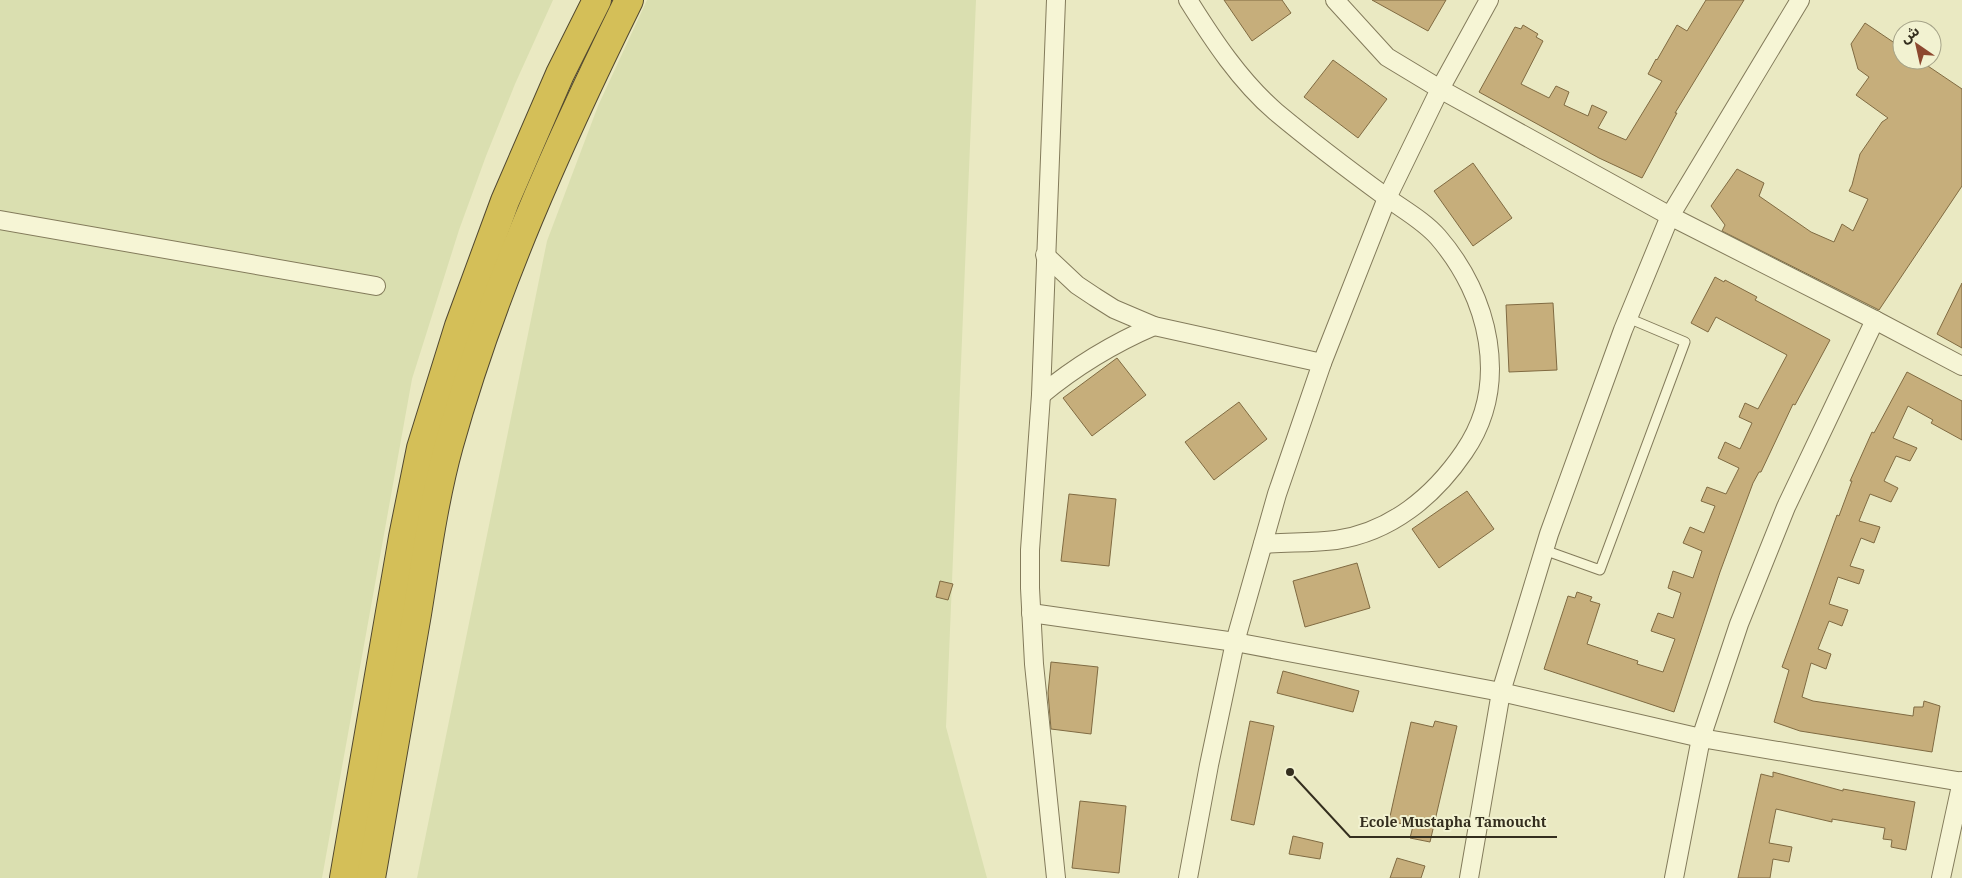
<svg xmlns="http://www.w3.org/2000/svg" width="1962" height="878" font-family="'Noto Serif','Noto Sans Arabic',serif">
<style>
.farmland{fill:#dadfb0}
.building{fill:#c6ae7b;stroke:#806b42}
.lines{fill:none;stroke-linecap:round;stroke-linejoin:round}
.lane-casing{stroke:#837b5b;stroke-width:11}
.street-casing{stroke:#837b5b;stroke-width:20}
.highway-casing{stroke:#51482f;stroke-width:30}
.lane{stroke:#f6f5d5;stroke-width:9}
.street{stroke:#f6f5d5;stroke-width:18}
.highway{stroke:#d4bf58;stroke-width:28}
.leader{fill:none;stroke:#342e1e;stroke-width:2}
.callout-dot{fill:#342e1e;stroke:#f2f2d1;stroke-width:2}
.callout-label{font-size:14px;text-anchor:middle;font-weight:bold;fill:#342e1e;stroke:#f2f2d1;stroke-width:4;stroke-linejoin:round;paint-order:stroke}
</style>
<rect width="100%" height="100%" fill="#eae9c2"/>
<g class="farmland">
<polygon points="0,0 553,0 515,84 486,156 459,230 412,379 322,878 0,878"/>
<polygon points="647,0 976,0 946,727 987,878 417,878 547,241 598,106"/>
</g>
<g class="building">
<polygon points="1224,0 1282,0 1291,13 1252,41"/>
<polygon points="1372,0 1446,0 1428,31"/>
<polygon points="1706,0 1744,0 1675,113 1677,113 1642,178 1599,158 1479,92 1515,27 1521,29 1523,25 1538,34 1536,37 1543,41 1521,84 1549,98 1556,86 1569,92 1564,105 1588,116 1592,105 1607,112 1598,128 1626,140 1662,81 1648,74 1656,59 1657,60 1677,25 1687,31"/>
<polygon points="1865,23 1902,48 1902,60 1919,60 1962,89 1962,186 1879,310 1722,231 1725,225 1711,206 1737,169 1764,183 1759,196 1811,232 1834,242 1842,224 1853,231 1868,199 1849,191 1852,185 1860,154 1882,122 1888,118 1856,95 1869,77 1858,69 1851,44"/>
<polygon points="1333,60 1387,99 1358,138 1304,97"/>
<polygon points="1473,163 1512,218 1473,246 1434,191"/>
<polygon points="1715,277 1724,282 1725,280 1757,297 1755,300 1830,340 1795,405 1793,404 1761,472 1759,472 1753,483 1720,572 1674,712 1544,669 1568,596 1575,598 1577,592 1592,597 1590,601 1600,604 1587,644 1638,661 1637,664 1663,672 1675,639 1651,631 1658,613 1673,618 1681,593 1668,588 1673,571 1693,578 1702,551 1683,543 1690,527 1704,533 1715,506 1701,501 1707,487 1726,494 1739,468 1718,458 1725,442 1740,449 1752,423 1739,417 1745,403 1758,409 1787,355 1716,317 1708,332 1691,323"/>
<polygon points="1962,283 1962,348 1937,334"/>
<polygon points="1553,303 1557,370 1509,372 1506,305"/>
<polygon points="1117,358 1146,395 1092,436 1063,398"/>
<polygon points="1907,372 1962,401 1962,440 1931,423 1933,420 1908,406 1893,438 1917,448 1910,461 1896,456 1884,481 1898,488 1891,502 1870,494 1859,521 1880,527 1874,543 1861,538 1850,566 1864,570 1859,584 1838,577 1829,604 1848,610 1842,626 1829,621 1818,649 1831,654 1826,669 1811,663 1802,697 1813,701 1913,716 1914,707 1923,707 1924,701 1940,706 1932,752 1800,731 1774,722 1789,670 1782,667 1837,515 1839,516 1852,481 1850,481 1872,432 1874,433"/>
<polygon points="1239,402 1267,439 1214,480 1185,442"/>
<polygon points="1467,491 1494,529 1439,568 1412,529"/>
<polygon points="1069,494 1116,499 1109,566 1061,561"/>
<polygon points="1357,563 1370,608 1305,627 1293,581"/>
<polygon points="940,581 953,584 948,600 936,597"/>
<polygon points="1051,662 1098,667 1091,734 1051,729 1048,693"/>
<polygon points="1283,671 1359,691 1353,712 1277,693"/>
<polygon points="1250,721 1274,726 1254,825 1231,820"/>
<polygon points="1435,721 1457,726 1430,842 1410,838 1413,826 1389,821 1411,722 1433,727"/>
<polygon points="1773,772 1843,791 1843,789 1915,802 1906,850 1891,847 1892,840 1883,839 1885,828 1832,819 1832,822 1776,809 1769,843 1792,847 1789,862 1773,859 1770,878 1738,878 1761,774 1773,777"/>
<polygon points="1080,801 1126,806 1119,873 1072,868"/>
<polygon points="1293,836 1323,843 1320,859 1289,854"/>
<polygon points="1397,858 1425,866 1421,878 1390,878"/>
</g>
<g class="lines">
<g class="lane-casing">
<polyline id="lane" points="1544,550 1600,570 1685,342 1628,318"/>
</g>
<g class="street-casing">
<g id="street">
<polyline points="1056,0 1041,395 1030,550 1030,588 1034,664 1056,878"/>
<path d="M1188 0C1213 40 1240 81 1276 112 1312 142 1349 170 1386 197 1404 210 1424 221 1438 237 1489 296 1511 384 1464 452 1434 496 1391 532 1336 540 1312 543 1287 542 1263 544"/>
<polyline points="1335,0 1387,57 1440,89 1670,216 1875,320 1962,366"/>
<polyline points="0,220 376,286"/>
<polyline points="1045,255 1077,285 1095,297 1114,309 1154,326 1322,363"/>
<path d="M1041 395C1076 366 1112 344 1154 326"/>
<polyline points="1031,613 1235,642 1501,692 1701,738 1962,782"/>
<polyline points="1188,878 1209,765 1235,642 1277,494 1322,363 1387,198 1440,89 1489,0"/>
<polyline points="1469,878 1501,692 1549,534 1623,330 1670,216 1800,0"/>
<polyline points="1674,878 1701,738 1739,624 1786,507 1875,320"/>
<polyline points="1941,878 1962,781"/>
</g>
</g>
<g class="highway-casing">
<g id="highway">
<polyline points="344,878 403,537 421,448 459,326 505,201 560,74 597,0"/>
<path d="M371 878C386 790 402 702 417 614 426 559 434 499 449 445 492 291 558 144 629 0"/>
</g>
</g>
<use href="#lane" class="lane"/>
<use href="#street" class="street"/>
<use href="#highway" class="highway"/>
</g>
<path class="leader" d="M1290 772L1350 837H1557"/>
<circle class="callout-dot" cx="1290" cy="772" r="5"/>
<g class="callout-label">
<text x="1453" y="827">Ecole Mustapha Tamoucht</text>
</g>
<g transform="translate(1917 45) rotate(326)"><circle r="24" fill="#f2f2d1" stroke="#a6a489"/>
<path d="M0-4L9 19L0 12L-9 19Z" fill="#8d482f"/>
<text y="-8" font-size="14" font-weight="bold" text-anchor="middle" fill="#342e1e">ش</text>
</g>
</svg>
